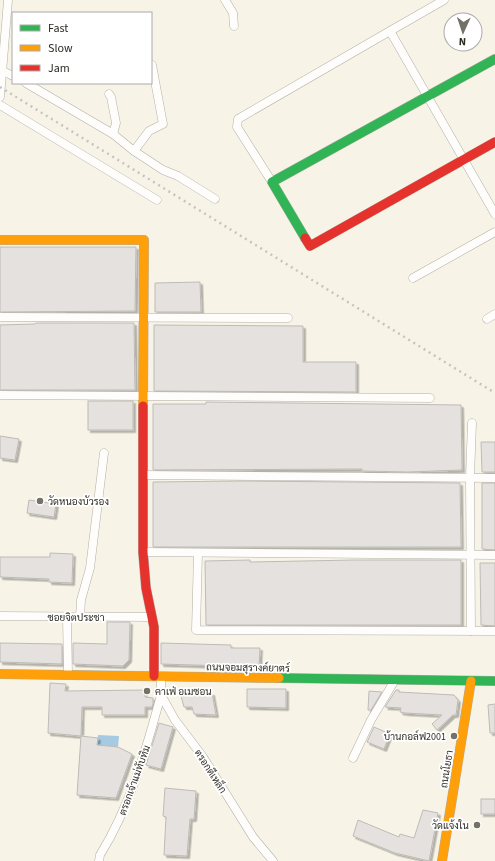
<svg xmlns="http://www.w3.org/2000/svg" width="495" height="861" font-family="'Source Sans 3',Sarabun,sans-serif">
<style>
.water{fill:#a6cae1}
.building{fill:#e5e1de;stroke:#bebab7;filter:url(#shadow)}
.lines{fill:none;stroke-linecap:round;stroke-linejoin:round}
.street-casing{stroke:#b2afa6;stroke-width:9}
.fast-casing{stroke:#b2afa6;stroke-width:10}
.slow-casing{stroke:#b2afa6;stroke-width:10}
.jam-casing{stroke:#b2afa6;stroke-width:10}
.street{stroke:#fefdfb;stroke-width:8}
.fast{stroke:#30b455;stroke-width:9}
.slow{stroke:#ff9f0a;stroke-width:9}
.jam{stroke:#e5322d;stroke-width:9}
.rail{stroke:#c6c4c2;stroke-width:2.5;stroke-dasharray:2 4;stroke-linecap:butt}
.poi-dot{fill:#747167;stroke:#fff;stroke-width:1.5}
.labels{text-anchor:middle;stroke-width:3.5;stroke-linejoin:round;paint-order:stroke}
.poi-label{font-size:10px;fill:#2d2a22;stroke:#fff;text-anchor:start}
.street-label{font-size:10px;fill:#2d2a22;stroke:#fff}
</style>
<defs>
<filter id="shadow"><feDropShadow dx="2.5" dy="2.5" stdDeviation="0" flood-color="#0004"/></filter>
</defs>
<rect width="100%" height="100%" fill="#f7f4e7"/>
<polygon class="water" points="98,735 119,736 118,747 97,745"/>
<g class="building">
<polygon points="0,247 136,247 135,311 0,312"/>
<polygon points="200,282 201,312 155,312 155,283"/>
<polygon points="36,323 134,323 135,390 0,390 0,325 35,324"/>
<polygon points="154,325 303,326 303,362 356,362 356,392 154,391"/>
<rect x="88" y="401" width="45" height="29"/>
<polygon points="206,402 461,405 462,470 408,472 362,471 362,469 153,470 153,404 206,404"/>
<polygon points="0,436 19,439 15,460 0,458"/>
<polygon points="481,442 495,442 495,472 482,472"/>
<polygon points="240,481 460,483 461,547 153,547 153,482"/>
<polygon points="482,483 495,483 495,550 482,549"/>
<polygon points="29,500 56,504 54,517 27,513"/>
<polygon points="50,553 73,554 72,583 49,582 49,579 0,577 0,557 50,557"/>
<polygon points="250,560 250,562 354,560 461,560 461,625 206,625 205,561"/>
<polygon points="480,563 495,563 495,626 481,625"/>
<polygon points="107,622 130,622 129,660 123,666 73,664 73,643 107,644"/>
<polygon points="0,643 62,644 62,664 0,662"/>
<polygon points="161,643 231,645 231,648 260,648 259,667 161,664"/>
<polygon points="50,683 66,684 65,691 145,690 145,697 153,698 153,704 152,707 145,707 145,715 102,715 102,707 82,707 81,736 48,733"/>
<polygon points="179,689 188,690 188,692 212,693 216,715 194,714 192,707 184,707"/>
<polygon points="247,689 286,689 286,708 247,707"/>
<polygon points="396,690 399,690 399,692 454,695 458,700 456,715 453,715 437,730 432,724 442,715 405,713 400,712 401,708 385,707"/>
<polygon points="369,691 382,692 371,710 368,710"/>
<polygon points="495,704 495,733 490,733 488,705"/>
<polygon points="159,723 173,727 161,769 146,765"/>
<polygon points="374,727 390,734 384,749 367,742"/>
<polygon points="81,736 98,738 97,745 118,747 132,754 116,798 77,795"/>
<polygon points="165,788 196,791 194,819 190,819 187,856 164,855 166,817 163,816"/>
<rect x="481" y="799" width="14" height="15"/>
<polygon points="423,810 438,813 429,861 395,853 353,836 358,820 399,837 400,834 414,838"/>
</g>
<g class="lines">
<g class="street-casing">
<g id="street">
<polyline points="225,0 233,13 234,26"/>
<polyline points="444,0 390,31 495,214"/>
<polyline points="3,71 13,76"/>
<polyline points="26,83 113,134 116,123 111,97 109,94"/>
<polyline points="0,97 8,0"/>
<polyline points="0,105 157,200"/>
<polyline points="113,134 134,151 149,131 163,124 152,65"/>
<polyline points="134,151 163,170 178,176 215,199"/>
<polyline points="272,182 237,127 238,119 390,31"/>
<polyline points="413,278 495,232"/>
<polyline points="0,317 288,318"/>
<polyline points="487,319 495,314"/>
<polyline points="0,395 430,398"/>
<polyline points="143,475 495,478"/>
<polyline points="143,552 495,555"/>
<polyline points="198,553 196,630 495,631"/>
<polyline points="0,616 152,617"/>
<polyline points="67,617 68,675"/>
<polyline points="80,617 81,600 90,568 104,453"/>
<polyline points="471,631 470,477 472,423"/>
<polyline points="161,677 161,695 175,720 203,757 253,837 273,861"/>
<polyline points="353,758 371,720 395,680"/>
<path d="M99 861 100 855C130 807 146 750 161 695"/>
</g>
</g>
<g class="fast-casing">
<g id="fast">
<polyline points="305,238 272,182 495,59"/>
<polyline points="279,678 495,681"/>
</g>
</g>
<g class="slow-casing">
<g id="slow">
<polyline points="0,240 144,240 143,406"/>
<polyline points="0,674 279,678"/>
<polyline points="442,861 471,681"/>
</g>
</g>
<g class="jam-casing">
<g id="jam">
<polyline points="305,238 310,246 495,142"/>
<polyline points="143,406 143,552 146,588 154,627 154,676"/>
</g>
</g>
<use href="#street" class="street"/>
<use href="#fast" class="fast"/>
<use href="#slow" class="slow"/>
<use href="#jam" class="jam"/>
<polyline class="rail" points="0,87 495,393"/>
</g>
<g class="poi-dot">
<circle cx="40" cy="501" r="4"/>
<circle cx="147" cy="691" r="4"/>
<circle cx="454" cy="736" r="4"/>
<circle cx="477" cy="825" r="4"/>
</g>
<g class="labels">
<g class="poi-label">
<text x="48" y="505">วัดหนองบัวรอง</text>
<text x="155" y="695">คาเฟ่ อเมซอน</text>
<text x="446" y="740" text-anchor="end">บ้านกอล์ฟ2001</text>
<text x="469" y="829" text-anchor="end">วัดแจ้งใน</text>
</g>
<g class="street-label">
<text x="76" y="621">ซอยจิตประชา</text>
<text transform="translate(248 667) rotate(1)" y="4">ถนนจอมสุรางค์ยาตร์</text>
<text transform="translate(446 769) rotate(-81)" y="4">ถนนโยธา</text>
<text transform="translate(211 771) rotate(57)" y="4">ตรอกตีเหล็ก</text>
<text transform="translate(134 780) rotate(-70)" y="4">ตรอกเจ้าแม่ทับทิม</text>
</g>
</g>
<rect x="12" y="12" width="140" height="72" fill="#ffffff" stroke="#abaaa7"/>
<rect x="20" y="25" width="20" height="6" fill="#30b455" stroke="#abaaa7"/>
<text x="48" y="32" font-size="12" fill="#2d2a22">Fast</text>
<rect x="20" y="45" width="20" height="6" fill="#ff9f0a" stroke="#abaaa7"/>
<text x="48" y="52" font-size="12" fill="#2d2a22">Slow</text>
<rect x="20" y="65" width="20" height="6" fill="#e5322d" stroke="#abaaa7"/>
<text x="48" y="72" font-size="12" fill="#2d2a22">Jam</text>
<g transform="translate(463 32) rotate(183)"><circle r="19" fill="#ffffff" stroke="#abaaa7"/>
<path d="M0-3L7 15L0 10L-7 15Z" fill="#747167"/>
<text y="-6" font-size="11" font-weight="bold" text-anchor="middle" fill="#2d2a22">N</text>
</g>
</svg>
